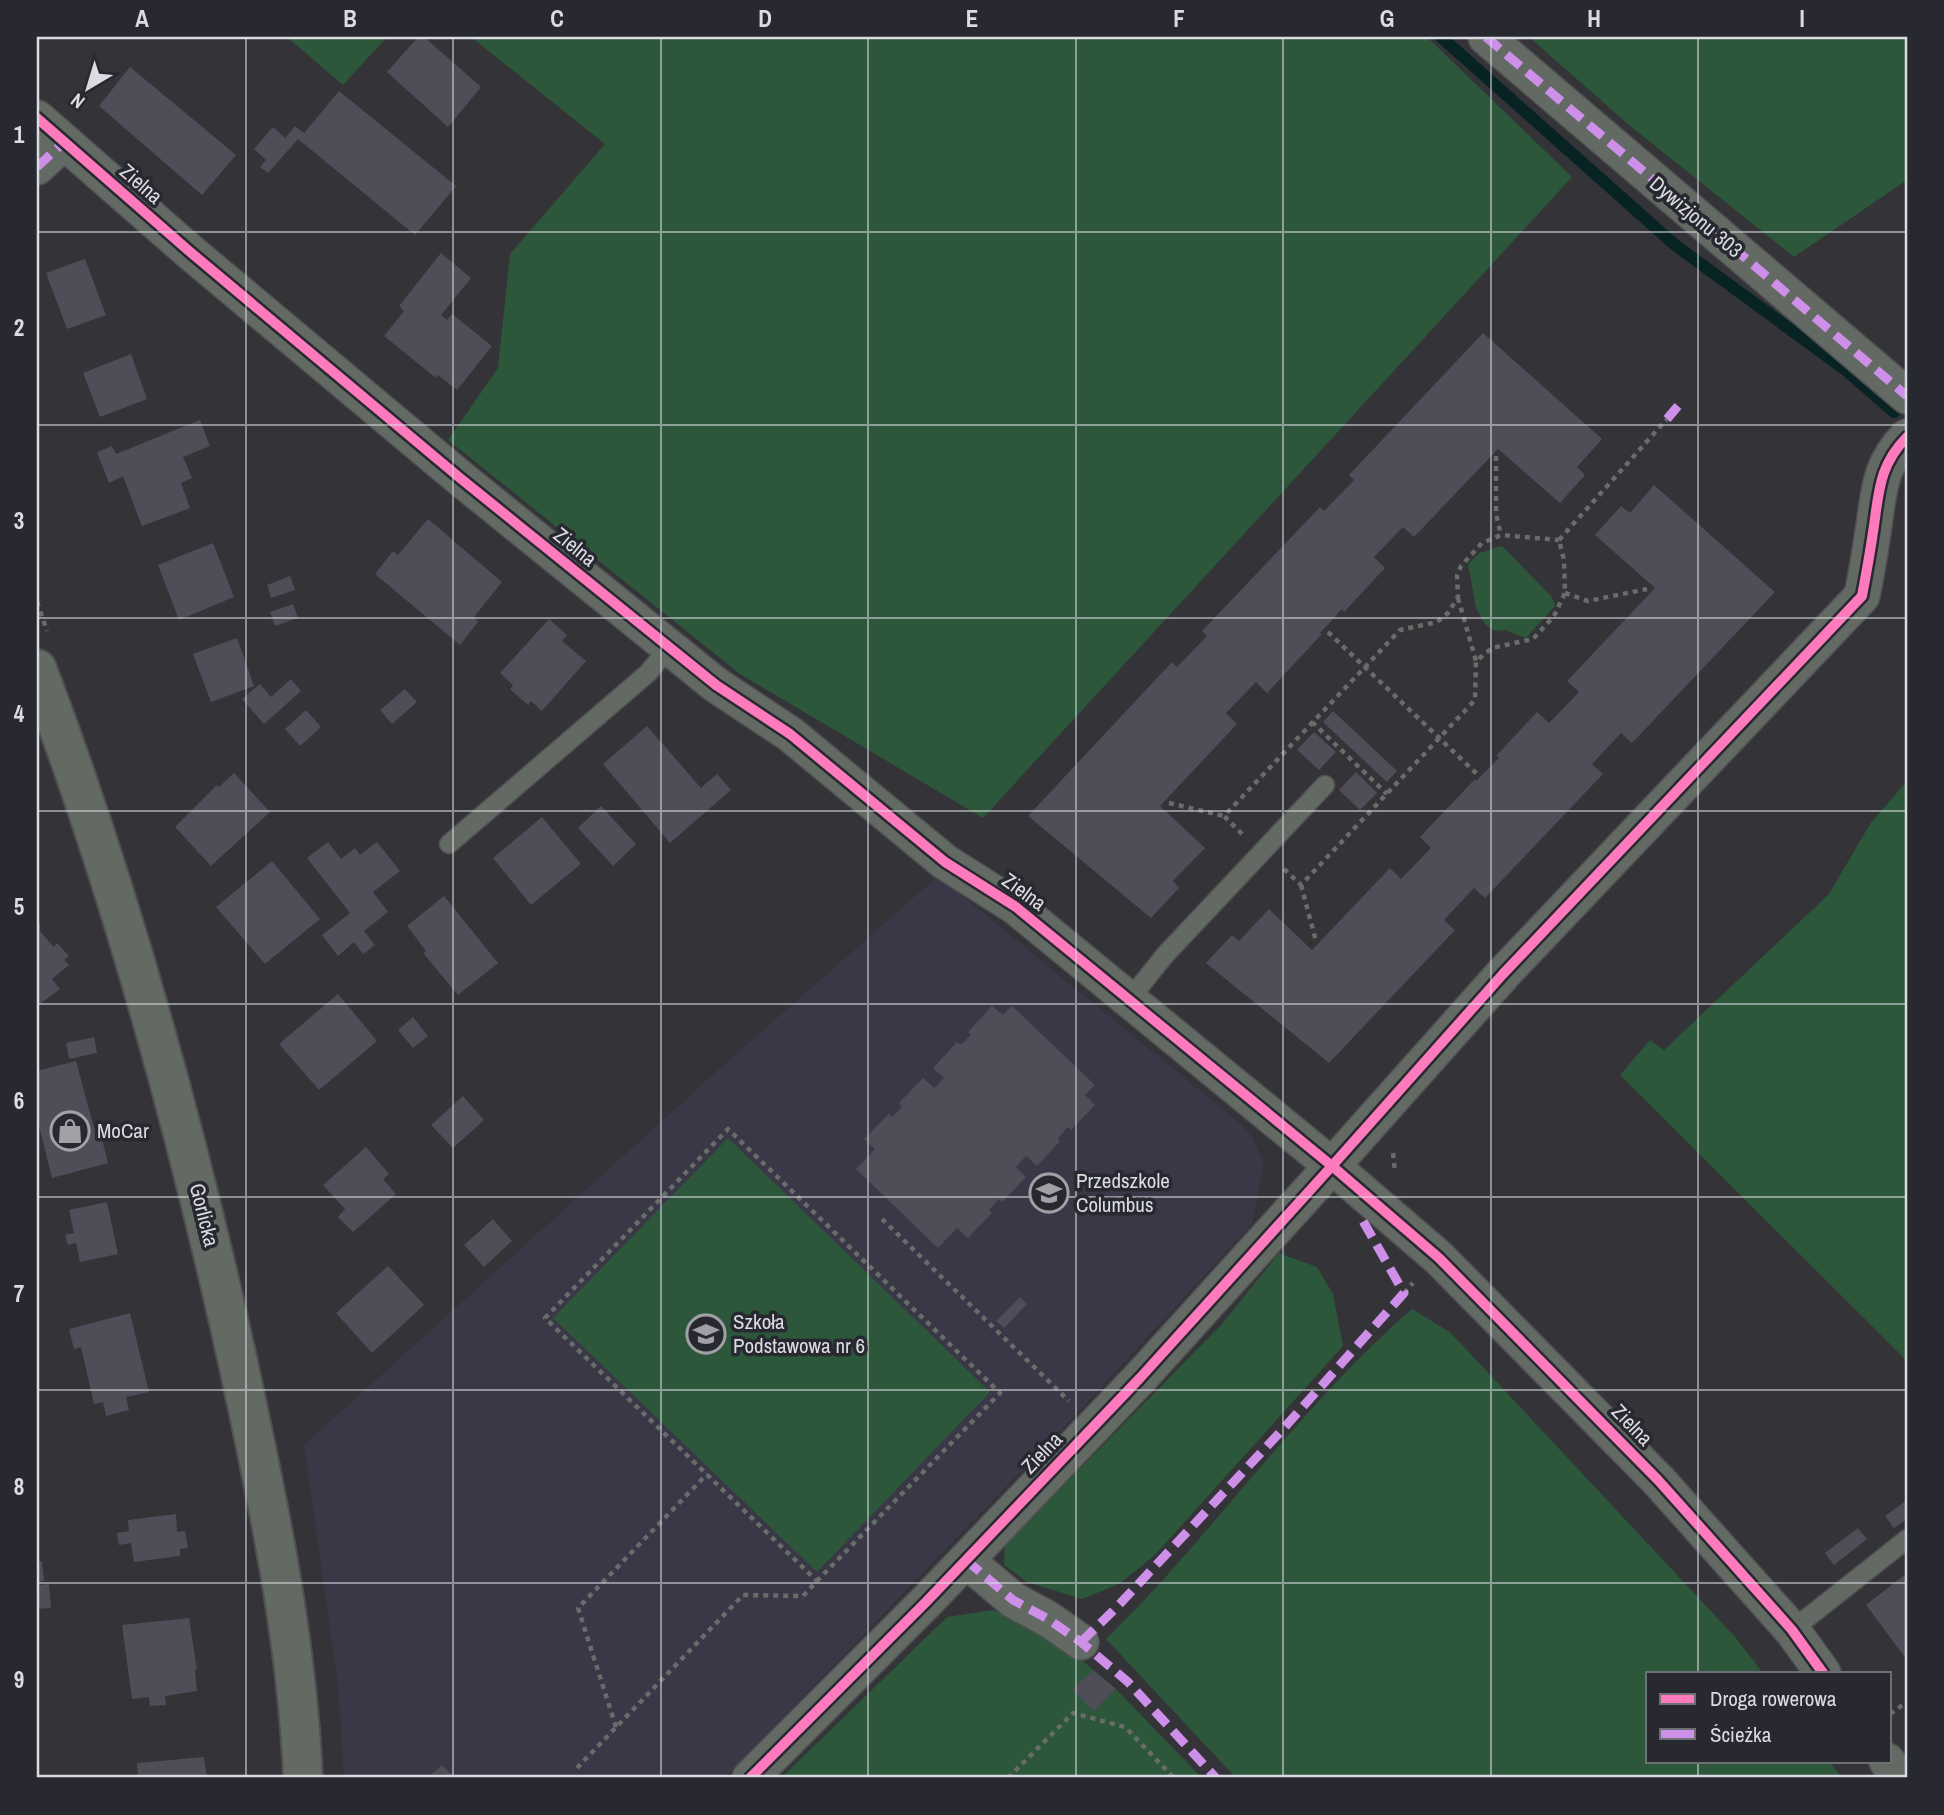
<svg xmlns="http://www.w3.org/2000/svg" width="1944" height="1815" font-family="'Archivo Narrow',sans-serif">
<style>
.education{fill:#3a3747}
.green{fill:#2c573b}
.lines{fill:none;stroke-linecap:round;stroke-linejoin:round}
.stream{stroke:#072323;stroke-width:12}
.building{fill:#4f4d58}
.service-casing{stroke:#4f4f52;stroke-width:21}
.minor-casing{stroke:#4f4f52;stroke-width:38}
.tertiary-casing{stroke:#4f4f52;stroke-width:42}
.path{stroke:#696d6a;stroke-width:4.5;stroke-dasharray:5 5;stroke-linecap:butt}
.service{stroke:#636963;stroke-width:18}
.minor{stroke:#636963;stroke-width:35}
.tertiary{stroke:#636963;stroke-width:38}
.quiet{stroke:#ce8fe9;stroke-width:9;stroke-dasharray:18 9;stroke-linecap:butt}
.cycleway-casing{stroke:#272830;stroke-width:15}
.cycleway{stroke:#fd7abc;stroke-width:10}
.grid{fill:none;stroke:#dbdce1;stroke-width:2;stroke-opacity:0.55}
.labels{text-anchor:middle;stroke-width:7;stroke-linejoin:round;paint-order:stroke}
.street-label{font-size:21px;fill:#dbdce1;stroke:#272830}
.poi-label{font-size:21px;fill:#dbdce1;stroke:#272830;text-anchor:start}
.neatline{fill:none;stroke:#dbdce1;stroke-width:2.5}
.grid-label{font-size:23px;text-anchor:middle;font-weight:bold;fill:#dbdce1}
</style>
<rect width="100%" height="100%" fill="#333338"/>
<polygon class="education" points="938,876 1240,1123 1251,1135 1264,1162 1252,1224 1084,1406 725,1778 344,1778 338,1685 304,1445 717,1071"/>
<g class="green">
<polygon points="287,37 387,37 343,85"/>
<polygon points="471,37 1427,37 1572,177 983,818 740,674 448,440 498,368 510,254 605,144"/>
<polygon points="1529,37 1907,37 1907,180 1794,257 1630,126"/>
<polygon points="1502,546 1552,597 1555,606 1526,638 1505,630 1495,631 1485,624 1476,608 1468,564 1479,553"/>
<polygon points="1907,781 1907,1361 1620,1075 1650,1040 1664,1050 1829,894 1870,824"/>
<polygon points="728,1138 990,1392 817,1572 553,1318"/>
<polygon points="1279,1253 1317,1267 1333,1294 1343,1346 1155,1555 1119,1584 1082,1599 1027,1582 1004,1565 1005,1545 1221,1325"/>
<path d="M1412 1309 1450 1332 1736 1638 1763 1673H1648V1761H1829L1842 1778H1236L1106 1639C1127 1617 1149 1596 1169 1573 1249 1484 1321 1388 1412 1309Z"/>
<polygon points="993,1610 1035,1627 1058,1640 1116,1689 1202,1778 781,1778 947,1617"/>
</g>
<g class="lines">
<polyline class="stream" points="1441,37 1675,245 1847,371 1894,412"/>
</g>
<g class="building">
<polygon points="418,37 424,37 481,87 448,127 387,72"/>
<polygon points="130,67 236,155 202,195 99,106"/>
<polygon points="339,91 456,186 415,235 298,139 268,173 260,167 266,160 254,149 273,127 285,138 295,126 304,133"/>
<polygon points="441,253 471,278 441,315 447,320 452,314 492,346 457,390 438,375 436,378 384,336 404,311 399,306"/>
<polygon points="85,259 106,315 67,329 46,273"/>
<polygon points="1483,333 1602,439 1577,467 1585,475 1560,503 1498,449 1414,537 1403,527 1374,557 1385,568 1344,612 1342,609 1320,633 1322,634 1267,693 1256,682 1226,713 1237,724 1160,806 1205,848 1173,881 1179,888 1151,918 1028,816 1172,662 1177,667 1207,636 1202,631 1320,507 1324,511 1354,480 1349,475"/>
<polygon points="131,354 147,399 100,417 83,373"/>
<polygon points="200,420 210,446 183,457 192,478 181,483 190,508 142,526 123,476 109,483 97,452 112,446 116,454"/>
<polygon points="1654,485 1775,592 1632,743 1621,733 1592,764 1603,774 1485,898 1474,888 1444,920 1455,930 1329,1063 1206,963 1232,935 1239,941 1269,909 1312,950 1390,868 1401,879 1431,848 1420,837 1475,779 1476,781 1499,758 1496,756 1537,712 1549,723 1579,692 1567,681 1655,588 1595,535 1621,506 1630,513"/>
<polygon points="428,519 502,582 474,617 478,622 460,645 375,574 393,551 398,555"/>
<polygon points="213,543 234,597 179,620 158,565"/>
<polygon points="290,576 295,590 271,598 267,585"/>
<polygon points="293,604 298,618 275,626 270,612"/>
<polygon points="549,619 567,635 562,641 586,661 542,711 531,701 528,705 510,689 513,685 500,673"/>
<polygon points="237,638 254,686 211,702 193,654"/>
<polygon points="291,679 301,691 264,724 242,699 260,684 271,697"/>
<polygon points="405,689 417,702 392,724 380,710"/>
<polygon points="306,710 321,727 300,746 285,729"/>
<polygon points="1333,711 1397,771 1387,782 1323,722"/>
<polygon points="647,726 701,788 717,774 731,790 670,843 603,764"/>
<polygon points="1314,732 1336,752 1319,770 1297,750"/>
<polygon points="1356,772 1377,793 1360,810 1339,790"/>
<polygon points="234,773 270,812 211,866 175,827 217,785 219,787"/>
<polygon points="601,806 636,844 613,866 578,828"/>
<polygon points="542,817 581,864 531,905 493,858"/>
<polygon points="328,842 341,859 355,848 360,855 377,842 400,871 373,892 388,912 364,931 375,945 363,954 354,942 338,956 322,935 350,913 307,858"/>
<polygon points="272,861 320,919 265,964 216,907"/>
<polygon points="444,896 498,963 458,995 423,953 426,951 407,926"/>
<polygon points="37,923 40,923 40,931 50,943 54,947 57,943 69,956 64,960 69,965 52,979 60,989 37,1006"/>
<polygon points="338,994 377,1041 319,1090 279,1044"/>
<polygon points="992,1006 1003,1015 1012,1006 1095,1085 1085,1095 1095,1105 1071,1130 1068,1127 1058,1138 1060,1141 1037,1166 1026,1156 1016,1167 1026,1177 1002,1202 999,1199 989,1210 992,1213 968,1238 957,1228 938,1248 856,1169 875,1149 864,1139 889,1114 892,1117 902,1107 899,1103 923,1078 934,1088 944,1078 933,1068 957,1042 961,1045 971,1035 968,1032"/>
<polygon points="413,1017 428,1036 413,1048 398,1030"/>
<polygon points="94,1037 97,1053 69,1059 66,1043"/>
<polygon points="76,1061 94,1128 99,1127 108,1163 52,1178 37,1118 37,1071"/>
<polygon points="463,1096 484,1120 453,1148 431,1125"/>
<polygon points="366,1147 389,1174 383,1179 396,1194 353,1232 338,1217 345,1209 323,1185"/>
<polygon points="107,1202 118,1254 80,1262 76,1243 68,1245 65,1235 74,1233 69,1210"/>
<polygon points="493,1219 512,1241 484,1267 464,1245"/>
<polygon points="388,1266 424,1305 372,1353 336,1313"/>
<polygon points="1020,1297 1027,1304 1004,1328 996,1321"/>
<polygon points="130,1313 149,1392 126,1397 129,1410 106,1416 103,1402 94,1404 81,1347 74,1349 69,1329"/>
<polygon points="1907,1500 1907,1519 1894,1528 1885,1516"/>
<polygon points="176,1514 177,1532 185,1531 188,1548 180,1549 180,1556 134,1562 131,1543 119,1545 117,1533 129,1531 128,1520"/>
<polygon points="1858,1528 1867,1539 1834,1565 1825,1553"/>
<polygon points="42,1561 44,1581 37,1582 37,1562"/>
<polygon points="1907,1573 1907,1660 1866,1605"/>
<polygon points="49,1584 51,1608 37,1609 37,1585"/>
<polygon points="189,1618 197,1670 195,1670 197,1691 165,1696 166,1705 150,1706 149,1697 132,1699 122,1625"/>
<polygon points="1093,1670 1116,1689 1094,1711 1072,1690"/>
<polygon points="204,1757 207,1778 138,1778 137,1763"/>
<polygon points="442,1765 455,1778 427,1778"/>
</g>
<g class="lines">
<g class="service-casing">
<g id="service">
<polyline points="449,844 648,673 669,648"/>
<polyline points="1129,1000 1165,955 1325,785"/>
<polyline points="1792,1630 1907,1539"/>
</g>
</g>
<g class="minor-casing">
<g id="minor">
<polyline points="1486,37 1907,396"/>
<polyline points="37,118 189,251 460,478 716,685 790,734 945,862 1016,907 1332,1166 1140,1378 926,1602 750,1778"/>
<polyline points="37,167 63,143"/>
<polyline points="966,1560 1013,1600 1048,1619 1081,1642"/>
<path d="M1823 1673 1792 1630 1658 1480 1439 1258 1332 1166 1503 974 1862 596C1866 575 1870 553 1873 532 1879 494 1878 466 1907 437"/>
<polyline points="1887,1761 1900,1778"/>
</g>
</g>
<g class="tertiary-casing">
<path id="tertiary" d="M37 669C122 893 185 1124 237 1358 267 1496 297 1637 303 1778"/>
</g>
<g class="path">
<polyline points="1496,456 1496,514 1501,535"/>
<polyline points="1559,540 1667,419"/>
<polyline points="1565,593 1588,601 1647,589"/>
<polyline points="1458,598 1476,661"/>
<polyline points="37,602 47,631"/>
<polyline points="1328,632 1478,775"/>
<polyline points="1312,722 1387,794"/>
<polyline points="1169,803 1224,816"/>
<polyline points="1242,834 1224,816 1400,630 1437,622 1448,613 1458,597 1457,576 1461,566 1482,543 1501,535 1559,540"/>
<polyline points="1284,869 1301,885 1475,700 1476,661 1492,648 1533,639 1554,616 1565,593 1564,560 1559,540"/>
<polyline points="1301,885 1316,941"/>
<polyline points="1393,1153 1395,1172"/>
<polyline points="882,1219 1069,1401"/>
<polyline points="1404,1293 1413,1283"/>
<polyline points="1890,1714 1907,1702"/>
<polyline points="616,1727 578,1608 707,1474"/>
<polyline points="577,1768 743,1595 803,1596 817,1581 1000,1393 728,1129 545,1318 817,1581"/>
<polyline points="1008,1778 1073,1713 1125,1727 1174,1778"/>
</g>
<use href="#service" class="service"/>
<use href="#minor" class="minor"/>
<use href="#tertiary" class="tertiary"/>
<g class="quiet">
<polyline points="1486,37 1907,396"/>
<polyline points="37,167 63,143"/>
<polyline points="1667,419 1678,406"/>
<polyline points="966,1560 1013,1600 1048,1619 1081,1642 1128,1682 1216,1778"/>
<polyline points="1081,1642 1116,1608 1284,1428 1404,1293 1363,1221"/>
</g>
<g class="cycleway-casing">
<g id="cycleway">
<polyline points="37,118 189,251 460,478 716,685 790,734 945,862 1016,907 1332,1166 1140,1378 926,1602 750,1778"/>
<path d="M1823 1673 1792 1630 1658 1480 1439 1258 1332 1166 1503 974 1862 596C1866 575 1870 553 1873 532 1879 494 1878 466 1907 437"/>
</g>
</g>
<use href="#cycleway" class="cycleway"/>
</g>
<path class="grid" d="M246 37V1778M453 37V1778M661 37V1778M868 37V1778M1076 37V1778M1283 37V1778M1491 37V1778M1698 37V1673M37 232H1907M37 425H1907M37 618H1907M37 811H1907M37 1004H1907M37 1197H1907M37 1390H1907M37 1583H1907M1698 1761V1778"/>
<defs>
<g id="shop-ring" transform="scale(2.0125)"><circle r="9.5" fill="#272830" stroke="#a0a1a6" stroke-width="1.5"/><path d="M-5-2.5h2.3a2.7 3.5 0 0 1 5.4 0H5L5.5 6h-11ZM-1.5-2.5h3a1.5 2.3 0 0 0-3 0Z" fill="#a0a1a6"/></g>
<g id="school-ring" transform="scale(2.0125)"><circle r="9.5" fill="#272830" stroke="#a0a1a6" stroke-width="1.5"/><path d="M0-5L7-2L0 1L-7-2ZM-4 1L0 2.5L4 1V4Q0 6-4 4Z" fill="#a0a1a6"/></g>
</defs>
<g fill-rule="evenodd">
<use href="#shop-ring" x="70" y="1131"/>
<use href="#school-ring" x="1049" y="1193"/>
<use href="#school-ring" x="706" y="1334"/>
</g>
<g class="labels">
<g class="street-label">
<text transform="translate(141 184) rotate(41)" y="7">Zielna</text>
<text transform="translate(1696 217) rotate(40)" y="7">Dywizjonu 303</text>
<text transform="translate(575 547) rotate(39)" y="7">Zielna</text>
<text transform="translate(1024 892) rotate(36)" y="7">Zielna</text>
<text transform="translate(204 1215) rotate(76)" y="7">Gorlicka</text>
<text transform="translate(1632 1425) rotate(46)" y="7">Zielna</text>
<text transform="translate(1042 1453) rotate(-46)" y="7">Zielna</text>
</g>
<g class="poi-label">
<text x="97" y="1138">MoCar</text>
<text x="1076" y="1188">Przedszkole<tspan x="1076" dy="24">Columbus</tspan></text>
<text x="733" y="1329">Szkoła<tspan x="733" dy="24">Podstawowa nr 6</tspan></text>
</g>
</g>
<rect width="1944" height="1815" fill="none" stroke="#272830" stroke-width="77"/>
<rect x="1646" y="1672" width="245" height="91" fill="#272830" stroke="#6f7077" stroke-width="2"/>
<rect x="1660" y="1694" width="35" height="10" fill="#fd7abc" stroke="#6f7077" stroke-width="2"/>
<text x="1710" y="1706" font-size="21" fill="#dbdce1">Droga rowerowa</text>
<rect x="1660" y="1729" width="35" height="10" fill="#ce8fe9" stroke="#6f7077" stroke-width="2"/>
<text x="1710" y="1742" font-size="21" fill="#dbdce1">Ścieżka</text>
<g transform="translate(88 88) rotate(218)" stroke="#272830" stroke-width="5" paint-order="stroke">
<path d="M0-5L12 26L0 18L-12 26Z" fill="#dbdce1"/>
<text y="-10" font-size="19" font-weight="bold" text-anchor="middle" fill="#dbdce1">N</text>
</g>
<rect x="38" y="38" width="1868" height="1738" class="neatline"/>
<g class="grid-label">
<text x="142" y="27">A</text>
<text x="350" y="27">B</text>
<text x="557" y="27">C</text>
<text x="765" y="27">D</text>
<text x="972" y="27">E</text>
<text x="1179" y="27">F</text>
<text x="1387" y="27">G</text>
<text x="1594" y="27">H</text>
<text x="1802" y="27">I</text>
<text x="19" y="143">1</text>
<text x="19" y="336">2</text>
<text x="19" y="529">3</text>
<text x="19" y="722">4</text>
<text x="19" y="915">5</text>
<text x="19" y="1109">6</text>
<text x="19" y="1302">7</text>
<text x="19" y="1495">8</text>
<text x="19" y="1688">9</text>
</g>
</svg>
